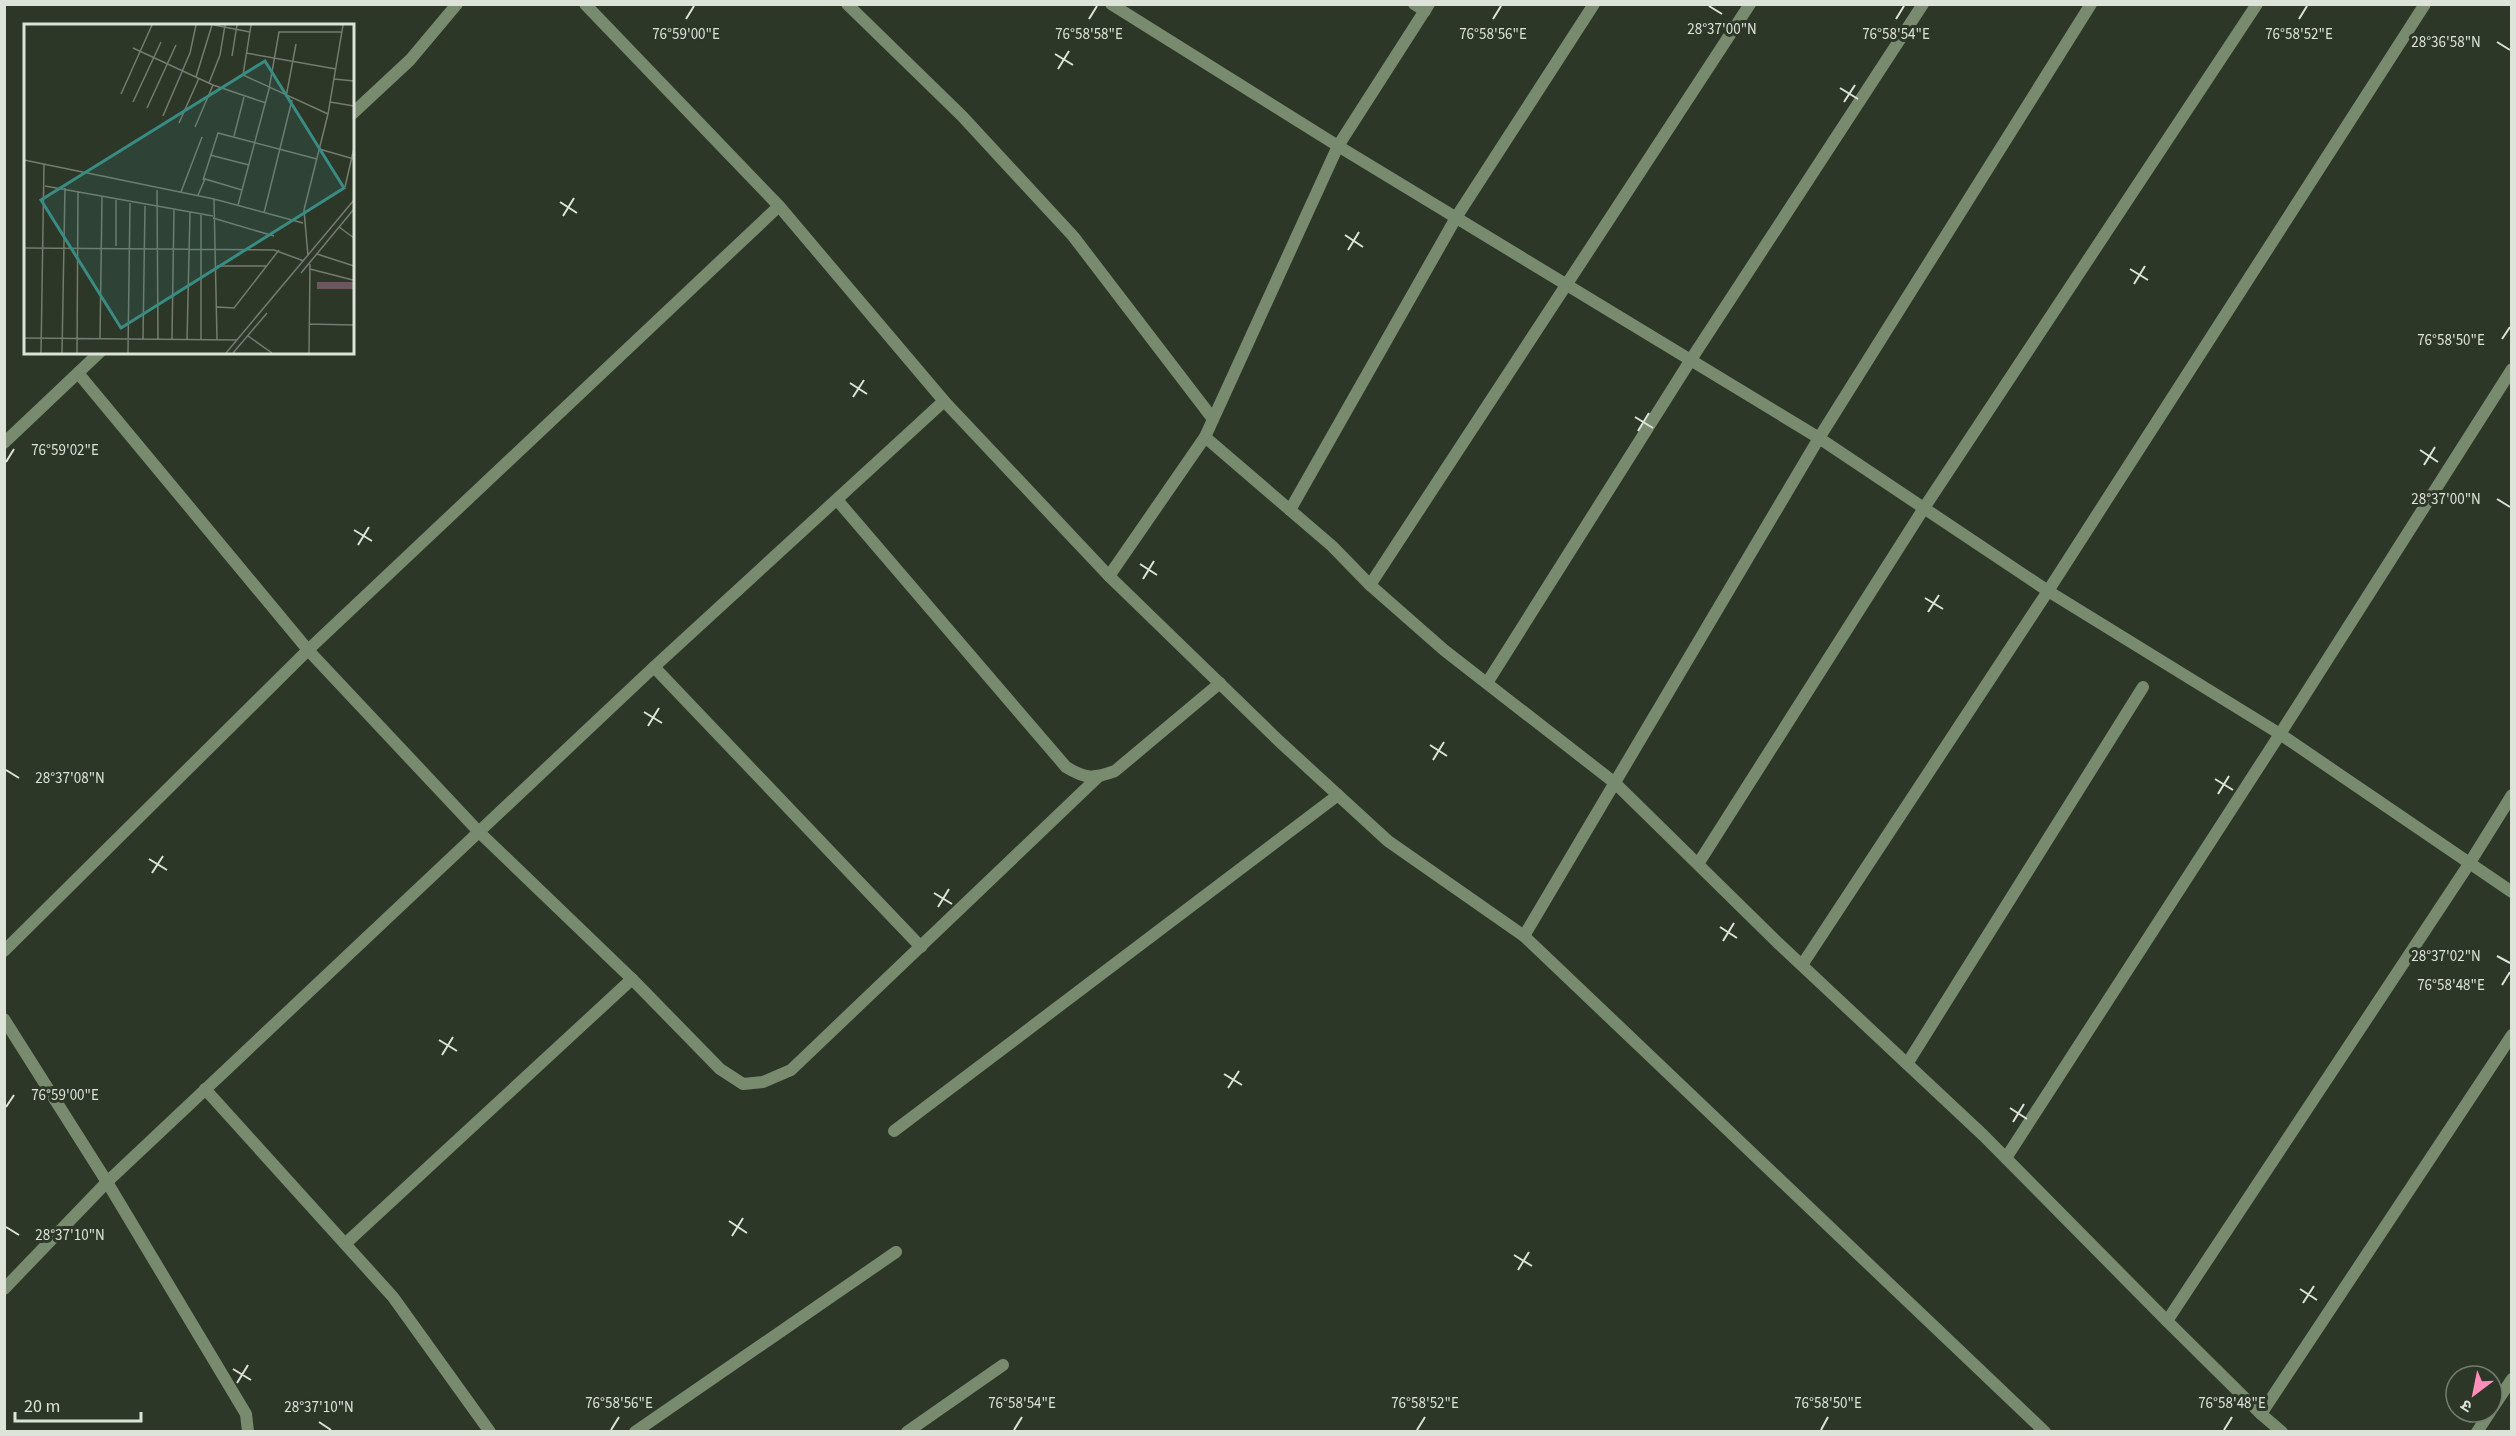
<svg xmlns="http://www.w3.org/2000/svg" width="2516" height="1436" font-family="'Source Sans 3','Noto Sans Devanagari',sans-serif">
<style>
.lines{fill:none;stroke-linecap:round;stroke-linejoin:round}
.minor{stroke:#788b6e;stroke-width:12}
.tertiary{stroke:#788b6e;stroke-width:12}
.ticks{fill:none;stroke:#dde3d9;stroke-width:2}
.inset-road{fill:none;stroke:#737c6f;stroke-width:1.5}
.view{fill:#388c83;fill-opacity:0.15;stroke:#388c83;stroke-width:3}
.inset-edge{fill:none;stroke:#dde3d9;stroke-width:3}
.ticks-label{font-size:15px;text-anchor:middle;fill:#dde3d9;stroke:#2d3728;stroke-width:6;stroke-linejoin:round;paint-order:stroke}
</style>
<rect width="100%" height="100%" fill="#2d3728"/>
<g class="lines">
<g class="minor">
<polyline points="585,4 779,206 944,401 1109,576 1279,741 1388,841 1524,936 2045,1432"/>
<polyline points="847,4 962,116 1073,236 1213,419"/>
<polyline points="1111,4 1338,146 1819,438 2048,591 2280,734 2512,892"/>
<polyline points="1414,4 1425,11"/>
<polyline points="78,373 308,650 479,832 632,979 720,1069 743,1084 763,1082 791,1070 1098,777"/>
<polyline points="1205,437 1332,546 1370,585 1444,650 1615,783 1778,943 1983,1135 2167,1321 2261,1414 2282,1432"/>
<path d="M838 501 1066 767C1086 779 1093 779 1115 771L1220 683"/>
<polyline points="1290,510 1457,216 1594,4"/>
<polyline points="1109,576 1205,437 1338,146 1429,4"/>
<polyline points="1370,585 1750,4"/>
<polyline points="654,667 921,947"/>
<polyline points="1487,683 1690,361 1923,4"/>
<polyline points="1698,864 1924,508 2257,4"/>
<polyline points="1524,936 1819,438 2091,4"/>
<polyline points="4,951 308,650 779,206"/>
<polyline points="1802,965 2048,591 2425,4"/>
<polyline points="4,1019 107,1182 246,1414 248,1432"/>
<polyline points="1907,1064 2143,687"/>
<polyline points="205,1089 393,1297 490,1432"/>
<polyline points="894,1131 1338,795"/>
<polyline points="2006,1158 2280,734 2512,369"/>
<polyline points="345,1244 632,979"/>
<polyline points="4,1289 107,1182 654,667 944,401"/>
<polyline points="2167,1321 2469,864 2512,795"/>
<polyline points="2492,1409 2512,1379"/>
<polyline points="2261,1414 2512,1035"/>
<polyline points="635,1432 896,1252"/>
<polyline points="907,1432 1003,1365"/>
<polyline points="2477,1432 2490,1412"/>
</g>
<g class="tertiary">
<polyline points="352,114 410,60 457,4"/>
<polyline points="4,443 100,352"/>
</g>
</g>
<path class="ticks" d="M1709 6 1722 14M686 19 694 6M1089 19 1097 6M1493 19 1501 6M1896 19 1904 6M2299 19 2307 6M2497 42 2510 50M1055 54 1073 65M1058 69 1069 51M1840 88 1858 99M1844 102 1855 85M560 202 577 213M563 216 574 198M1345 235 1363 247M1348 250 1359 232M2130 269 2148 280M2134 284 2145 266M2502 339 2510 327M850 383 867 394M853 397 864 380M1635 417 1653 428M1638 431 1649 413M2420 450 2438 462M6 462 14 449M2424 465 2435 447M2497 499 2510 507M354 530 372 541M358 545 369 527M1140 564 1157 575M1143 579 1154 561M1925 598 1943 609M1928 612 1939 595M644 712 662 723M648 726 659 708M1430 745 1447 756M1433 760 1444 742M6 770 19 778M2215 779 2233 790M2218 794 2229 776M149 859 167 870M152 873 163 856M934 893 952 904M938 907 949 889M1720 927 1737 938M1723 941 1734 923M2497 956 2510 963M2502 985 2510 972M439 1040 457 1051M442 1055 453 1037M1224 1074 1242 1085M1228 1088 1239 1071M6 1107 14 1095M2010 1108 2027 1119M2013 1122 2024 1104M729 1221 747 1233M6 1227 19 1235M732 1236 743 1218M1514 1255 1532 1266M1518 1270 1529 1252M2300 1289 2317 1300M2303 1303 2314 1286M233 1369 251 1380M237 1383 248 1365M319 1422 331 1430M611 1430 619 1417M1014 1430 1022 1417M1417 1430 1425 1417M1821 1430 1828 1417M2224 1430 2232 1417"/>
<g transform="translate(24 24)">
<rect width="330" height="330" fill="#2d3728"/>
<path d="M293 258H330V265H293Z" fill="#6d565e"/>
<path class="inset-road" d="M190 1 226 8M227 1 219 51 304 90M109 24 189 61 242 79M222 29 312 45M208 32 213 1M172 53 188 1M310 55 330 57M185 59 196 31 201 1M97 70 128 1M262 73 272 20M109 78 137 18M306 78 330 82M123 84 152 21M139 92 166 29 172 1M155 99 175 54M171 103 189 61M210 112 220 73M295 125 330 135M186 131 225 141M0 136 190 175 279 199M179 156 194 109 293 135M21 162 189 192M321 163 330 124M133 166 134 315M157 168 178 113M174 171 181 155 218 166M190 175 193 316M92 176V222M214 181 245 65 255 8H318M240 189 268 76M189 194 250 212M315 203 330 214M0 224 250 226 280 237M293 230 330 242M284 232 280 186 304 90 319 1M193 242H243M286 245 329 256M277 249 330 185M193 283 210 284 255 226M285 300 330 301M224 312 248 329M0 314 213 316M76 315 78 173M119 315 121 182M148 315 150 186M163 316 166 188M177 316V191M17 329 20 140M38 329 41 164M53 329 54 167M104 329 106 179M202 329 330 176M209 329 243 289M285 329 286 240"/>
<path class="view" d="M241 37 320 164 97 304 17 176Z"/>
<rect width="330" height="330" class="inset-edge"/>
</g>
<g class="ticks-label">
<text x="1722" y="34">28°37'00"N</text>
<text x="686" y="39">76°59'00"E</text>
<text x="1089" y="39">76°58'58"E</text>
<text x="1493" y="39">76°58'56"E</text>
<text x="1896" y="39">76°58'54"E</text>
<text x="2299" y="39">76°58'52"E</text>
<text x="2446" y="47">28°36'58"N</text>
<text x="2451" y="345">76°58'50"E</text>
<text x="65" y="455">76°59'02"E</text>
<text x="2446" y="504">28°37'00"N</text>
<text x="70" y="783">28°37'08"N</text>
<text x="2446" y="961">28°37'02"N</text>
<text x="2451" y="990">76°58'48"E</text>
<text x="65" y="1100">76°59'00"E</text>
<text x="70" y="1240">28°37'10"N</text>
<text x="619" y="1408">76°58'56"E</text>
<text x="1022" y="1408">76°58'54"E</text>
<text x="1425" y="1408">76°58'52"E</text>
<text x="1828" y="1408">76°58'50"E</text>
<text x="2232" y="1408">76°58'48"E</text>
<text x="319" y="1412">28°37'10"N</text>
</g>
<rect width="2516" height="1436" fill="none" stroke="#dde3d9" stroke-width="12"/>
<g transform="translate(2474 1394) rotate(212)"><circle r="28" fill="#2d3728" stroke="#737c6f" stroke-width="1.5"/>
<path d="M0-4.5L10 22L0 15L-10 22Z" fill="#ff8ebb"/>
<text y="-9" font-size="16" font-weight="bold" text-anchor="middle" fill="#dde3d9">उ</text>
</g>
<path d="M15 1412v9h126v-9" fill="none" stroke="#dde3d9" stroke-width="3"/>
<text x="24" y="1412" font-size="18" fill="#dde3d9" stroke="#2d3728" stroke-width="4.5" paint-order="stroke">20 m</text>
</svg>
